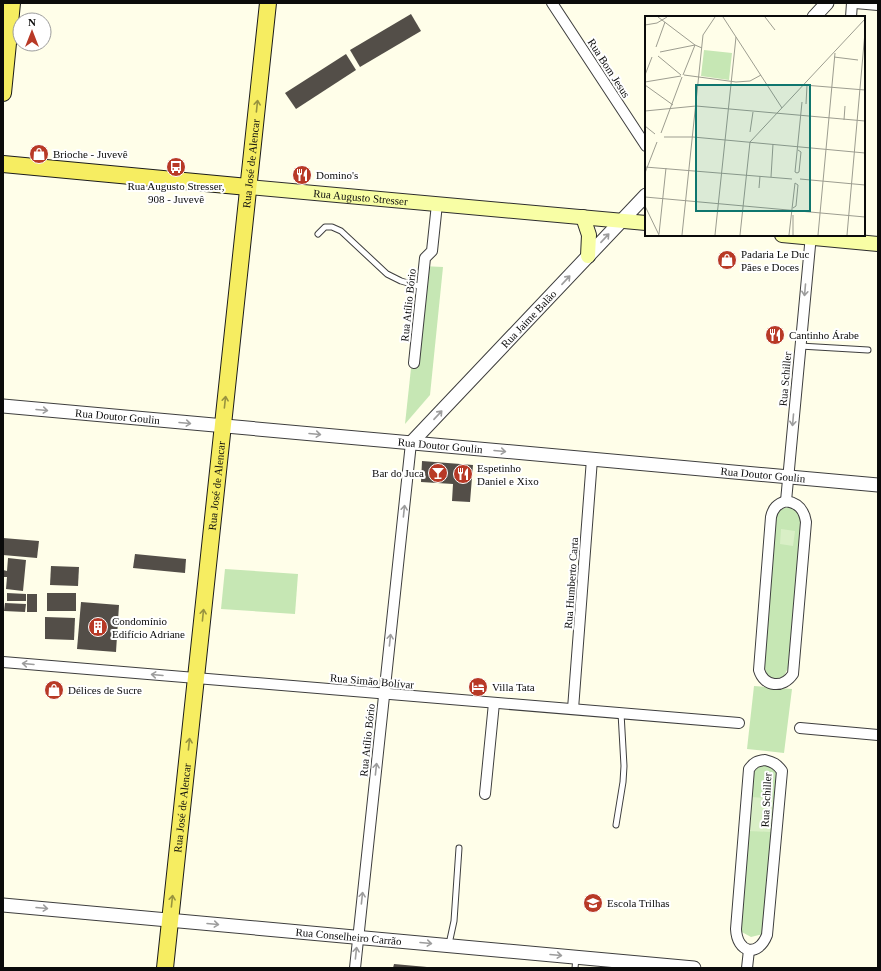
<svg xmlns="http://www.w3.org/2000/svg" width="881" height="971" font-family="'Times New Roman',serif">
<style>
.green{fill:#c6e7b4}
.pitch{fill:#d9efc6}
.building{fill:#534e48}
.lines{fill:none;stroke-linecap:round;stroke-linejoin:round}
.service-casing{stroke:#3e3e3e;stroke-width:7}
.minor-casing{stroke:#3e3e3e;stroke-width:12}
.tertiary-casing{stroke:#3e3e3e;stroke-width:15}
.secondary-casing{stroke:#2d2d2d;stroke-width:16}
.primary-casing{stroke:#1c1c1c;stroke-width:18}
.service{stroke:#fff;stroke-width:5}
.minor{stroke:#fff;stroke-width:10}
.tertiary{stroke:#fff;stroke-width:13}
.secondary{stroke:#f8fea5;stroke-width:14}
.primary{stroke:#f6ed61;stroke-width:16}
.oneway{stroke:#98933f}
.oneway2{stroke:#9d9d9d}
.labels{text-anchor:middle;stroke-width:4;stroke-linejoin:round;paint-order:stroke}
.street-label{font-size:11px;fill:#0b0b0b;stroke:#fff}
.poi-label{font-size:11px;fill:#0b0b0b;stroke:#fff;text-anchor:start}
.inset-road{fill:none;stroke:#9d9d90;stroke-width:1}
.view{fill:#0f766e;fill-opacity:0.15;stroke:#0f766e;stroke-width:2}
.inset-edge{fill:none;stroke:#0b0b0b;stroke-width:2}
</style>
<rect width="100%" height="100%" fill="#fffee9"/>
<g class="green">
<polygon points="422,266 443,267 430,395 405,424"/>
<path d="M788 507C796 509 799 512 801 520L788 668 784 676C778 679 773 679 768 676L764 667 776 517C779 510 782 508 788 507Z"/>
<polygon points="225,569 298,574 295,614 221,609"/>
<polygon points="754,686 792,689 784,753 747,749"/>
<path d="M761 765C768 765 775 766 778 774L763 934 751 937 740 931 752 771 756 767Z"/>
</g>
<g class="pitch">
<polygon points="781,529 795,531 793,546 780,544"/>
<polygon points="752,797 774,799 771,832 748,831"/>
</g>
<g class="building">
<polygon points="411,14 421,31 360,67 350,50"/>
<polygon points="346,54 356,70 296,109 285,93"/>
<polygon points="422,461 473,465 470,502 452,501 453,484 421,482"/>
<polygon points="3,538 39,541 37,558 3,555"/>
<polygon points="135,554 186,559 185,573 133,568"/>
<polygon points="8,558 26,560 23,591 6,589 7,577 3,577 3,570 7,571"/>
<polygon points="51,566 79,567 78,586 50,585"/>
<polygon points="7,593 26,594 26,601 7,601"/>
<rect x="47" y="593" width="29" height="18"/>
<rect x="27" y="594" width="10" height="18"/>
<polygon points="81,602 119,605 116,652 77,649"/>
<polygon points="5,603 26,604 25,612 4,611"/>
<polygon points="45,617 75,618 74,640 45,639"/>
<polygon points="394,964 427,967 427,968 393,968"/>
</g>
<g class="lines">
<g class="service-casing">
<g id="service">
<polyline points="318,234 325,227 332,227 341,231 387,274 401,281 422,287"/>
<polyline points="800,346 868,350"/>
<polyline points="616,825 623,782 624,766 621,713"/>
<polyline points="449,944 454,921 459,848"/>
<polyline points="575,968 576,958"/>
</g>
</g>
<g class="minor-casing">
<g id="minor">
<polyline points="552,3 646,146"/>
<polyline points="855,3 878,5"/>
<polyline points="851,17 852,3"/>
<polyline points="414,363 425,258 432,251 437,204"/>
<path d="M786 501C798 503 804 509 806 522L793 674C783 689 764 687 759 670L771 517C773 508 777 504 786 501Z"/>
<polyline points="786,501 811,235"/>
<polyline points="3,662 739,723"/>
<polyline points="573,709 592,459"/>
<polyline points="800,728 878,735"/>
<path d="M765 760C773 762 777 764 782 771L767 935C758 958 737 953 736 929L749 769C754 762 757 761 765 760Z"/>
<polyline points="485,794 494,703"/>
<polyline points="355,968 411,443"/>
<polyline points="747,968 749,950"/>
</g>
</g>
<g class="tertiary-casing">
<g id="tertiary">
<polyline points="814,17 827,3"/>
<path id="s1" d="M3 406 878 485"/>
<path id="s2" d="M411 443 646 195"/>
<path id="s3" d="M3 905 694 968"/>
</g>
</g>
<g class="secondary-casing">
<g id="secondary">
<path id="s4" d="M248 187 646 223"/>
<polyline points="583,217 589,235 588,256"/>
<polyline points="782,235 878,244"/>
</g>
</g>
<g class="primary-casing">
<g id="primary">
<polyline points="3,93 12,3"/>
<polyline points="3,164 248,187"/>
<path id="s5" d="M165 968 268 3"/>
</g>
</g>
<use href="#service" class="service"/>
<use href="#minor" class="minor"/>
<use href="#tertiary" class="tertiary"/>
<use href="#secondary" class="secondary"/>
<use href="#primary" class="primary"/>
</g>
<defs><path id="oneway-shaft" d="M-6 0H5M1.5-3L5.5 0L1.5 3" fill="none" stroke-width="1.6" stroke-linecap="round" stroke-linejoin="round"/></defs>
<g class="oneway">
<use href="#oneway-shaft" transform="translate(257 106) rotate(-84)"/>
<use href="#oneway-shaft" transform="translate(225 402) rotate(-84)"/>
<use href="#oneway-shaft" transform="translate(203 615) rotate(-84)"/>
<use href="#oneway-shaft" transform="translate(189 744) rotate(-84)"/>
<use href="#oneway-shaft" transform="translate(172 901) rotate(-84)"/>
</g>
<g class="oneway2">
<use href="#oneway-shaft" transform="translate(605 238) rotate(-47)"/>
<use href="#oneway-shaft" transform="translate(566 280) rotate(-47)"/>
<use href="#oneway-shaft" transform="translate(805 290) rotate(95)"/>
<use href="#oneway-shaft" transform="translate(42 410) rotate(5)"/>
<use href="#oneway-shaft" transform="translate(438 415) rotate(-47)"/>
<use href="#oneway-shaft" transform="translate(793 420) rotate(95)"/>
<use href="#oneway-shaft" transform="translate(185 423) rotate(5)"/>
<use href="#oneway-shaft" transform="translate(315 434) rotate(5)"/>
<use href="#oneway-shaft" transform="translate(500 451) rotate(5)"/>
<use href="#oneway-shaft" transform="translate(404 511) rotate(-84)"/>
<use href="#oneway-shaft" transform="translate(390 640) rotate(-84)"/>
<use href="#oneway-shaft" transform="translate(28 664) rotate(-175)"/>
<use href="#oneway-shaft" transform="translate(157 675) rotate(-175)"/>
<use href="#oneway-shaft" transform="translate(376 769) rotate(-84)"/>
<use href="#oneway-shaft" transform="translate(362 898) rotate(-84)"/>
<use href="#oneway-shaft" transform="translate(42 908) rotate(5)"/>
<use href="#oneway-shaft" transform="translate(213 924) rotate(5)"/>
<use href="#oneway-shaft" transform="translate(426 943) rotate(5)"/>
<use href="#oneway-shaft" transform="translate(356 953) rotate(-84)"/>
<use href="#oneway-shaft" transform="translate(556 955) rotate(5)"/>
</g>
<defs>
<g id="shop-disc" transform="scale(1)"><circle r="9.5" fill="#b83926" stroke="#fff"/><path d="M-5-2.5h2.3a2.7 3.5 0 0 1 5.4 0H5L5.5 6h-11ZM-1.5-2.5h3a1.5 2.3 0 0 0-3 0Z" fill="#fff"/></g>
<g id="bus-disc" transform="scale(1)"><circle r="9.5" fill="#b83926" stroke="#fff"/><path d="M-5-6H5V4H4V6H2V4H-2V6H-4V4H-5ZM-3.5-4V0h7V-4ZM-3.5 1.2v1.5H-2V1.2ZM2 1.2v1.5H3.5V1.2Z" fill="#fff"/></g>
<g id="restaurant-disc" transform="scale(1)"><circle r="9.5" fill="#b83926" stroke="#fff"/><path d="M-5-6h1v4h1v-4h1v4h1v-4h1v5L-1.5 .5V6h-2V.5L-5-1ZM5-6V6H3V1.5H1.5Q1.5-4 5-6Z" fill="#fff"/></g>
<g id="bar-disc" transform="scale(1)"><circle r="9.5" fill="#b83926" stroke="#fff"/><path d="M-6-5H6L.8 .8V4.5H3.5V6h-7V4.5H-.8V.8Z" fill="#fff"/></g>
<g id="building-disc" transform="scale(1)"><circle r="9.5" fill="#b83926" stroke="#fff"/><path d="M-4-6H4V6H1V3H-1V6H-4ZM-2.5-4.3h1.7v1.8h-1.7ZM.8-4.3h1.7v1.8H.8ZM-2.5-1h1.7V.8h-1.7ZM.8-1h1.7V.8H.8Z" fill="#fff"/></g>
<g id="hotel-disc" transform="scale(1)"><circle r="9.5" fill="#b83926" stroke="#fff"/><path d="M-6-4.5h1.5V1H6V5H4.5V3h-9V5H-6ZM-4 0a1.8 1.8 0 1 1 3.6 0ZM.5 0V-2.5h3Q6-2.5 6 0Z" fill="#fff"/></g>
<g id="school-disc" transform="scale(1)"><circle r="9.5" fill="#b83926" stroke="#fff"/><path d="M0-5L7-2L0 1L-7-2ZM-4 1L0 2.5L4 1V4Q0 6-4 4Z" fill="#fff"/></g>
</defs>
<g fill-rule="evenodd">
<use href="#shop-disc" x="39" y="154"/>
<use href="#bus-disc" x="176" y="167"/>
<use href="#restaurant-disc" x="302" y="175"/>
<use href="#shop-disc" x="727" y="260"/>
<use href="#restaurant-disc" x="775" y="335"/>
<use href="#bar-disc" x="438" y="473"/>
<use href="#restaurant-disc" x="463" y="474"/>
<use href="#building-disc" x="98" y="627"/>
<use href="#hotel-disc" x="478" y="687"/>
<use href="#shop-disc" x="54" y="690"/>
<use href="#school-disc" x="593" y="903"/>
</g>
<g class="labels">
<g class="street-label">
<text transform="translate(609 68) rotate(57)" y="4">Rua Bom Jesus</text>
<text dy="4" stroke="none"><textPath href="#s5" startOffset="809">Rua José de Alencar</textPath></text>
<text dy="4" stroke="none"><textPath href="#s4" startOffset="113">Rua Augusto Stresser</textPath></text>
<text transform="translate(408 305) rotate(-84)" y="4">Rua Atílio Bório</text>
<text dy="4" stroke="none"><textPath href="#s2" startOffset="171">Rua Jaime Balão</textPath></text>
<text transform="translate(785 379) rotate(-85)" y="4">Rua Schiller</text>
<text dy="4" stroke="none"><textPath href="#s1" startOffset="115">Rua Doutor Goulin</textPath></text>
<text dy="4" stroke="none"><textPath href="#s1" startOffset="439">Rua Doutor Goulin</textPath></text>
<text dy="4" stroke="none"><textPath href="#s1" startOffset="763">Rua Doutor Goulin</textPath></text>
<text dy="4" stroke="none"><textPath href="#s5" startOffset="485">Rua José de Alencar</textPath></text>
<text transform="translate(571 583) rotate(-86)" y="4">Rua Humberto Carta</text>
<text transform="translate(372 681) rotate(5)" y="4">Rua Simão Bolívar</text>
<text transform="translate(367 740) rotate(-84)" y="4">Rua Atílio Bório</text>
<text transform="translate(766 800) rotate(-87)" y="4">Rua Schiller</text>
<text dy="4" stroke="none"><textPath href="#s5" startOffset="161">Rua José de Alencar</textPath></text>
<text dy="4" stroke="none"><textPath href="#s3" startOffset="347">Rua Conselheiro Carrão</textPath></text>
</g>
<g class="poi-label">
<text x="53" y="158">Brioche - Juvevê</text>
<text x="316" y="179">Domino's</text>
<text x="176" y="190" text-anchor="middle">Rua Augusto Stresser,<tspan x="176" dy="13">908 - Juvevê</tspan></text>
<text x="741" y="258">Padaria Le Duc<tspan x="741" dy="13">Pães e Doces</tspan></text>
<text x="789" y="339">Cantinho Árabe</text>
<text x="477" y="472">Espetinho<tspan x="477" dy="13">Daniel e Xixo</tspan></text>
<text x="424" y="477" text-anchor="end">Bar do Juca</text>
<text x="112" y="625">Condomínio<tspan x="112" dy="13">Edifício Adriane</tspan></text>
<text x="492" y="691">Villa Tata</text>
<text x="68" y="694">Délices de Sucre</text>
<text x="607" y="907">Escola Trilhas</text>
</g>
</g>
<g transform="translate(645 16)">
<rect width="220" height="220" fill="#fffee9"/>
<path d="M59 34 87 37 84 64 56 60Z" fill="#c6e7b4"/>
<path class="inset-road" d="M13 1 50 29M120 1 130 14M0 9 12 7 22 1M91 21 137 92M11 31 20 6M15 36 50 29 57 32M13 40 36 59M189 41 213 44M0 59 7 41M38 59 50 29M39 59 91 66 105 65 116 59M0 66 36 60M0 69 28 89M159 69 220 74M161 88 162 69M0 95 51 90 220 105M199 104 200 90M0 110 10 118M105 116 108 96M16 117 37 61M19 121H48L220 137M153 134 156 136 154 156 152 157 150 156 157 86M0 151 147 163M0 157 12 126M126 161 128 128M155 163 220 169M114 172 115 160M0 181 220 201M0 190 14 219M14 218 21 152M37 219 58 19 70 1M70 219 91 21 78 1M95 219 105 126 220 3M144 219 150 167 153 169 151 190 148 192M148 219V199M173 219 190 37M202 219 220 16"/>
<path class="view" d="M51 69H165V195H51Z"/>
<rect width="220" height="220" class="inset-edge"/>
</g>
<rect width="881" height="971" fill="none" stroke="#0b0b0b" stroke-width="8"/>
<g transform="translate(32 32)"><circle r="19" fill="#ffffff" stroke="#9d9d9d"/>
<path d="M0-3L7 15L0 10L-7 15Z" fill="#b83926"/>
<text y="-6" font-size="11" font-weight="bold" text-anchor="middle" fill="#0b0b0b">N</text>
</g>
</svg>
